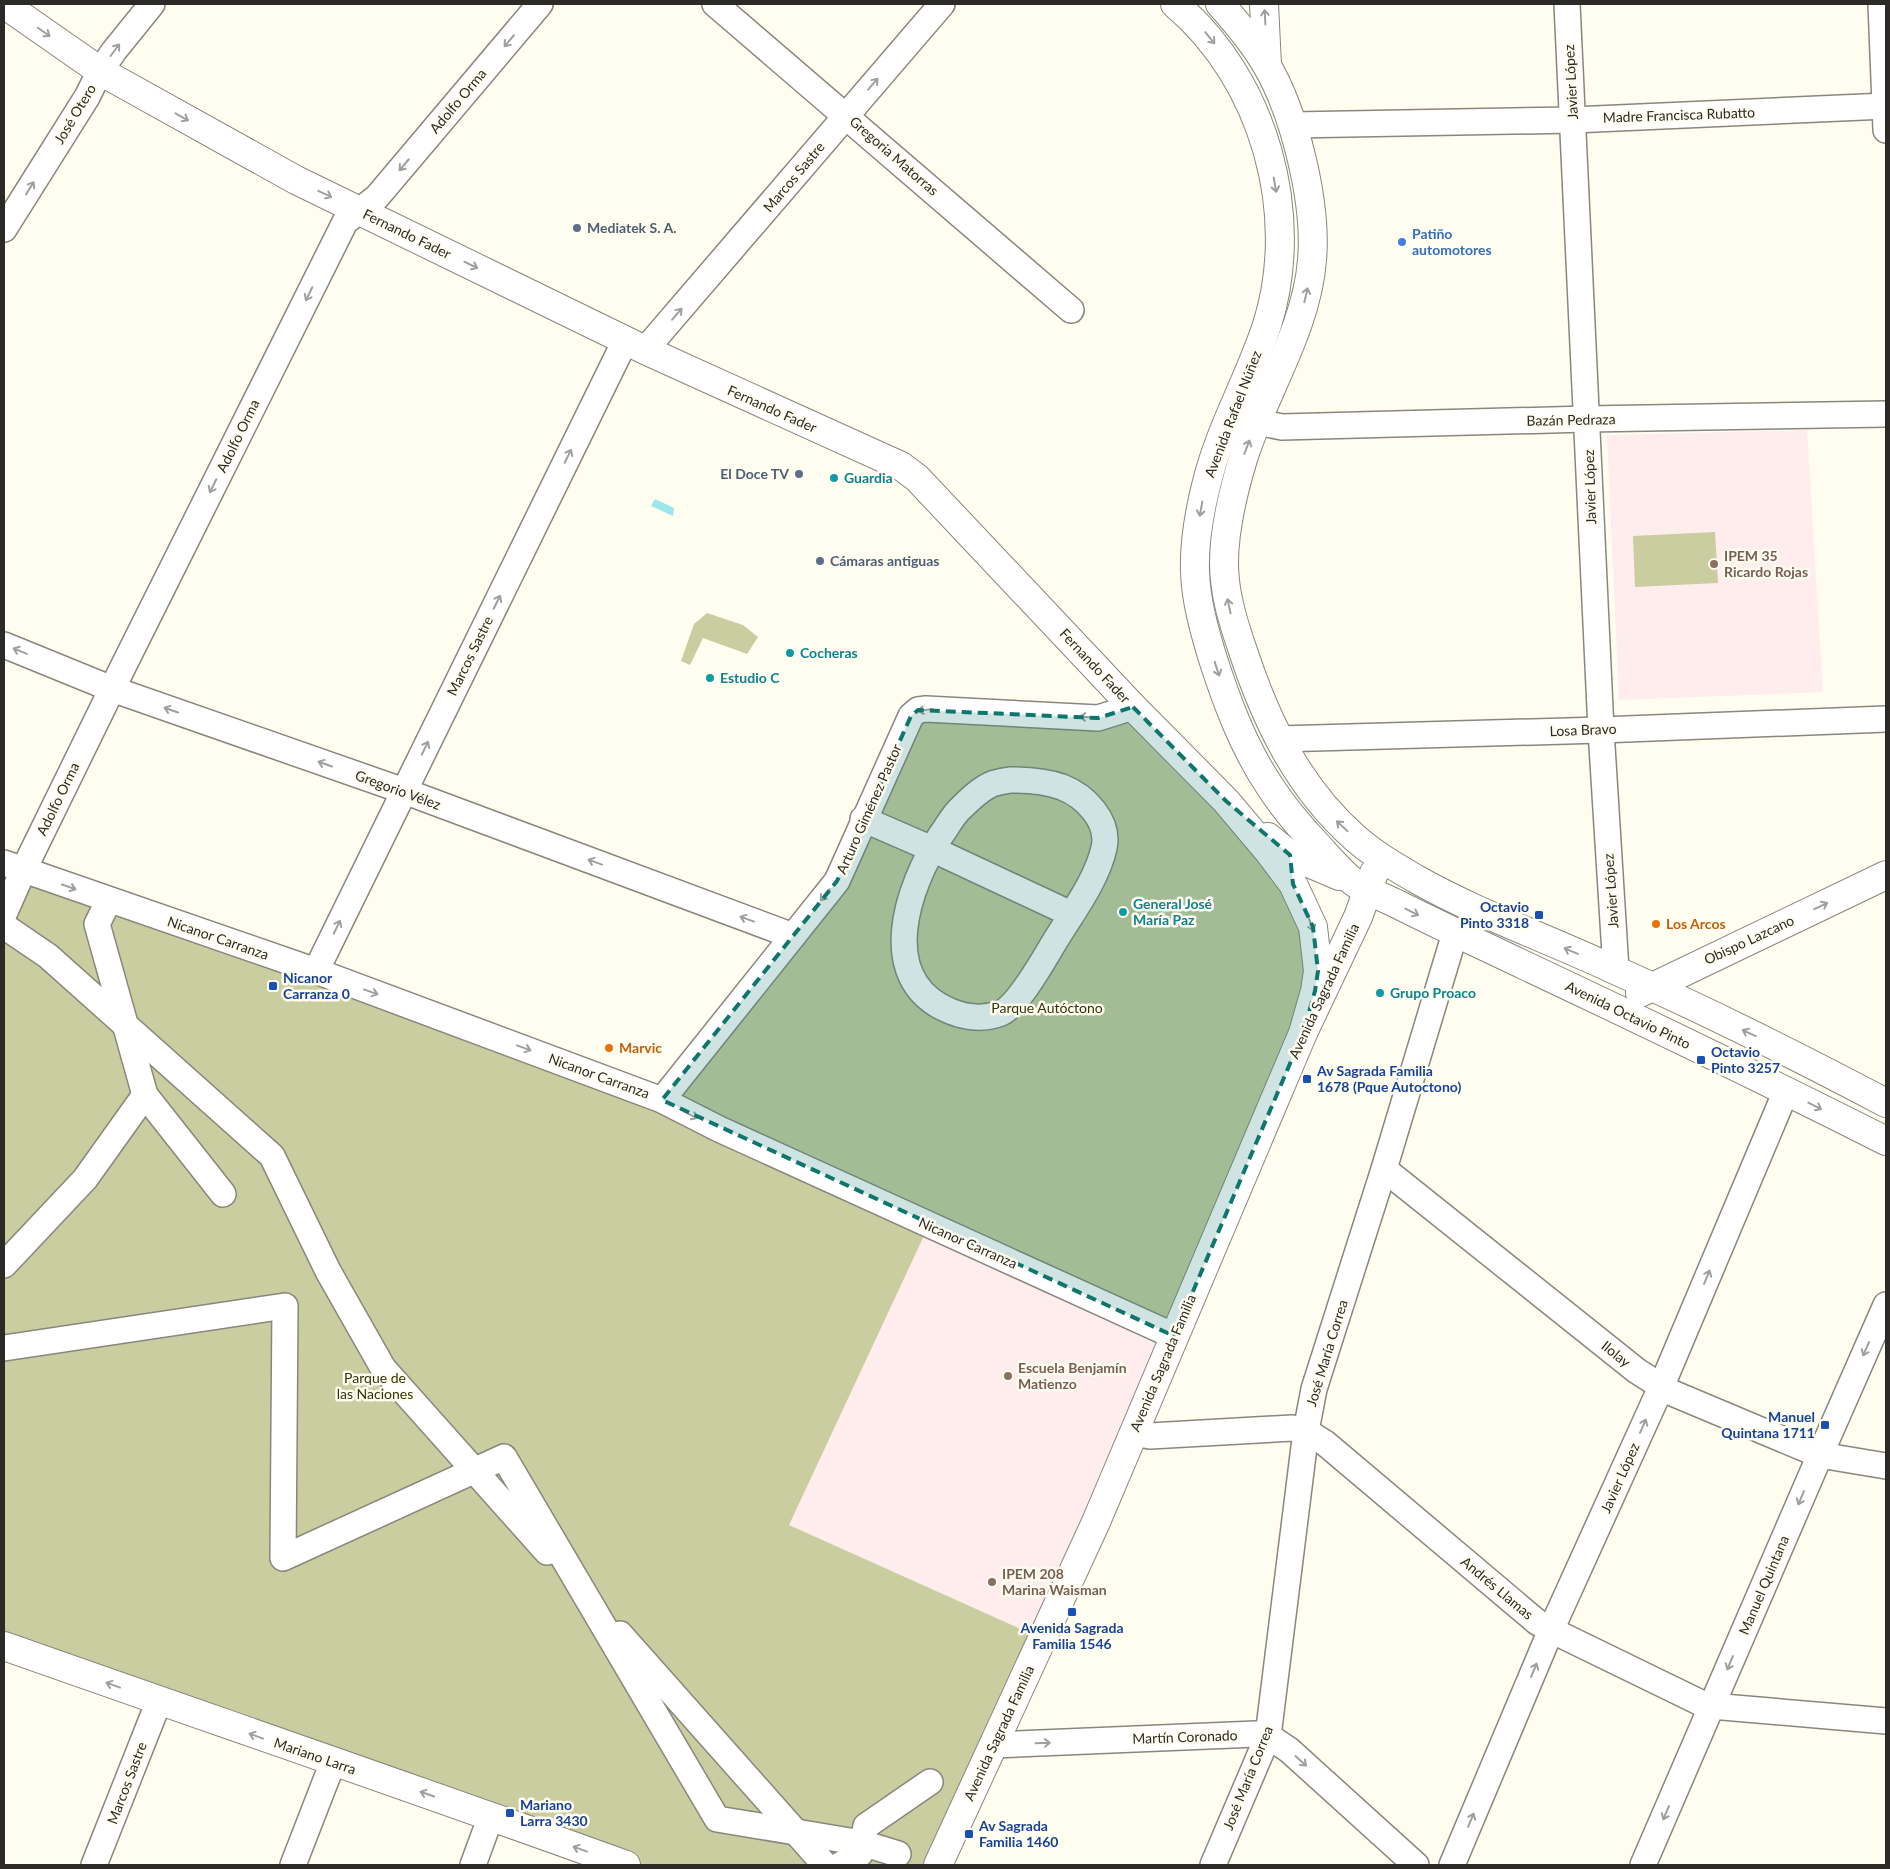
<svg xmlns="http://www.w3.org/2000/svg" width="1890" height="1869" font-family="Lato,sans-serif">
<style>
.education{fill:#feedec}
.green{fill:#c9cda0}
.water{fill:#9be7e9}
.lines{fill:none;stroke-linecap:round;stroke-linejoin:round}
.minor-casing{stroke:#89877c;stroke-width:28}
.major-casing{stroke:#89877c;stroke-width:30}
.minor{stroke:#fff;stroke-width:25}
.major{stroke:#fff;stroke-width:28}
.oneway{stroke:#a09f9d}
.marked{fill:#0f766e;fill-opacity:0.2;stroke:#0f766e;stroke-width:4;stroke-dasharray:10 6;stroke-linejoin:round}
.service-dot{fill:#5c6f8a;stroke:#fffcf0;stroke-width:2}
.shop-dot{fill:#3f7fe0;stroke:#fffcf0;stroke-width:2}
.culture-dot{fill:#0f9aa8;stroke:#fffcf0;stroke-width:2}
.education-dot{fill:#8d6e63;stroke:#fffcf0;stroke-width:2}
.transit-dot{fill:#1a4fb4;stroke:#fffcf0;stroke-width:2}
.food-dot{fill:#e8710a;stroke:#fffcf0;stroke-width:2}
.labels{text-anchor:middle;stroke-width:5;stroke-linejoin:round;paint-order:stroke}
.street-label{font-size:14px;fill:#2b2a26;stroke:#fffcf0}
.service-label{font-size:14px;font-weight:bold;fill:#4e5e75;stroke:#fffcf0;text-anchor:start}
.shop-label{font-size:14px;font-weight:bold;fill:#366cbe;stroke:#fffcf0;text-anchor:start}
.culture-label{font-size:14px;font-weight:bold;fill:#0d838f;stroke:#fffcf0;text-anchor:start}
.education-label{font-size:14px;font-weight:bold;fill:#785e54;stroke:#fffcf0;text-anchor:start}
.transit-label{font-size:14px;font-weight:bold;fill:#164399;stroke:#fffcf0;text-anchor:start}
.food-label{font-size:14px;font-weight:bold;fill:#c56008;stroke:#fffcf0;text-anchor:start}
.park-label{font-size:14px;fill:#333508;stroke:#fffcf0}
</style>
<rect width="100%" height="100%" fill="#fffcf0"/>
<g class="education">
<polygon points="1807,430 1823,692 1619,700 1607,435"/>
<polygon points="929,1225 1174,1336 1043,1639 788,1525"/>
</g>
<g class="green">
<polygon points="1715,532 1718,583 1635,587 1633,536"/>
<polygon points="707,613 743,625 758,637 747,654 703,638 690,665 681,661 694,624"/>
<polygon points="1133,707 1269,852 1318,971 1174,1336 929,1225 789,1525 1043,1639 938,1865 630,1865 4,1646 4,914 23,871 662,1099 837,881 926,709"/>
</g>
<polygon class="water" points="655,499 674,508 673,516 651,506"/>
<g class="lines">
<g class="minor-casing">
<g id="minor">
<polyline points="715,4 1071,310"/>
<polyline points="1567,4 1601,730 1616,970"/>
<polyline points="1881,4 1886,130"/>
<polyline points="1293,125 1573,120 1886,106"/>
<polyline points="4,229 87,97 100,71 114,51 152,4"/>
<polyline points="645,350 942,4"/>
<polyline points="1257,422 1282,427 1587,419 1886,414"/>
<polyline points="4,645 112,689 404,791 793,936"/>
<polyline points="1279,739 1601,730 1886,719"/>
<path d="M1010 780C1027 780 1045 781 1062 787 1085 796 1110 821 1104 848 1097 880 1072 913 1055 941 1044 959 1019 1005 1001 1013 983 1020 967 1018 950 1011 874 980 908 885 941 835 947 827 952 817 959 810 968 801 980 789 992 784 997 782 1004 781 1010 780Z"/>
<polyline points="863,819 932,849 1071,914"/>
<polyline points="4,863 316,971 662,1100 719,1129 1174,1336"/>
<polyline points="109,900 97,924 145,1095 223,1194"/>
<polyline points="4,914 23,871 112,689 345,222 377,197 540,4"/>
<polyline points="4,926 48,956 272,1156 328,1271 383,1368 547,1552"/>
<polyline points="316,971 625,341"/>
<polyline points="662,1100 837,881 911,716 918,710 926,709 1098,718 1133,707"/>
<polyline points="1384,1169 1637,1371 1670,1392 1820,1455 1886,1466"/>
<polyline points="4,1265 85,1179 145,1095"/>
<polyline points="4,1348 285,1306 283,1558 504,1457 717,1819 862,1843 898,1854"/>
<polyline points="1133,1433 1150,1436 1292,1428 1306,1431 1325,1443 1537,1622 1551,1630 1701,1703 1711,1706 1886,1721"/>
<polyline points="620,1634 825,1865"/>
<polyline points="994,1745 1256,1734 1268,1736 1289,1750 1416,1865"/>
<polyline points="94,1865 159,1701"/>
<polyline points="293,1865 333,1762"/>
<polyline points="473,1865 491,1816"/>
<polyline points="840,1865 860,1854 866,1826 930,1782"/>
<polyline points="1213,1865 1268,1736 1306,1431 1314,1389 1384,1169 1455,933"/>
<polyline points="1452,1865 1551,1630 1662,1385 1786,1091"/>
<polyline points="1643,1865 1820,1455 1886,1305"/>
</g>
</g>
<g class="major-casing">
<g id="major">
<polyline points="4,4 100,71 296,180 645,350 901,466 917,478 1133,707 1226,801 1269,852 1293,884 1313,927 1318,971 1315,991 1303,1033"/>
<path d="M1175 4C1264 79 1302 214 1267 325 1249 380 1219 430 1206 486 1199 514 1194 544 1195 572 1196 601 1204 629 1212 656 1226 700 1243 746 1269 785 1283 807 1300 827 1318 846 1328 857 1339 870 1351 880 1364 891 1384 897 1399 905 1441 926 1484 946 1526 966 1647 1023 1767 1081 1886 1141"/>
<path d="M1220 4C1237 23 1253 42 1266 64 1295 113 1317 203 1312 260 1307 329 1263 394 1243 459 1233 492 1224 529 1224 563 1224 593 1233 622 1243 651 1266 721 1298 787 1354 837 1373 854 1394 866 1416 879 1480 915 1549 939 1615 970 1707 1011 1797 1056 1886 1103"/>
<polyline points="1264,4 1267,65"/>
<polyline points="1268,837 1290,855 1339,876"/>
<polyline points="1640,993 1886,875"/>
<path d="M4 1646C211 1719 419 1790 626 1865"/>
<polyline points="938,1865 1096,1522 1303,1033 1358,917 1374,873"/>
</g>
</g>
<use href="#minor" class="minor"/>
<use href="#major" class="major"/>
</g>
<defs><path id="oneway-shaft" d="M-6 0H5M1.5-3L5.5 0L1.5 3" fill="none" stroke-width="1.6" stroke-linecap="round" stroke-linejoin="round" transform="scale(1.25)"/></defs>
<g class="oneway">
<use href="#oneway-shaft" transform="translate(1265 17) rotate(-93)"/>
<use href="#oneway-shaft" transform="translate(44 32) rotate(35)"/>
<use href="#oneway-shaft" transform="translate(1210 38) rotate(51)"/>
<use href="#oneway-shaft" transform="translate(509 41) rotate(130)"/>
<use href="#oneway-shaft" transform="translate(115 50) rotate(-53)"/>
<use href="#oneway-shaft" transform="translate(873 84) rotate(-49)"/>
<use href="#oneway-shaft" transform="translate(182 117) rotate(29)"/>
<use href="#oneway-shaft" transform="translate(404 165) rotate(130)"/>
<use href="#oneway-shaft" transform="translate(1275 185) rotate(80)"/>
<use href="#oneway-shaft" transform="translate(30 188) rotate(-58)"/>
<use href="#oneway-shaft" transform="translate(325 194) rotate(25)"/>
<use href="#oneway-shaft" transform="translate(471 265) rotate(26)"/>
<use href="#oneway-shaft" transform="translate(309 294) rotate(116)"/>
<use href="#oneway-shaft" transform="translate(1306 295) rotate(-77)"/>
<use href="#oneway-shaft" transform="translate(677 314) rotate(-49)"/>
<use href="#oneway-shaft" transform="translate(1247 447) rotate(-69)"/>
<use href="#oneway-shaft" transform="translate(568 456) rotate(-64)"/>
<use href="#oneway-shaft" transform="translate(213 486) rotate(116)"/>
<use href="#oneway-shaft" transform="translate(1201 509) rotate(100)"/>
<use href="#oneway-shaft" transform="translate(497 602) rotate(-64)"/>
<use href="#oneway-shaft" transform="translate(1229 606) rotate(-102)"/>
<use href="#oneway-shaft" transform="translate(20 651) rotate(-158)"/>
<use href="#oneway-shaft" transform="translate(1217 669) rotate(72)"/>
<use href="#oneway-shaft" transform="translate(171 710) rotate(-161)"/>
<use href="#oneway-shaft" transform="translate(925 710) rotate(172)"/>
<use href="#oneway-shaft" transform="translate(1087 717) rotate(-177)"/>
<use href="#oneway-shaft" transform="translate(425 748) rotate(-64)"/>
<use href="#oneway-shaft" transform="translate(325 764) rotate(-161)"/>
<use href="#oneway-shaft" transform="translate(1342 826) rotate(-137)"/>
<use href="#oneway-shaft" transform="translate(595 862) rotate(-160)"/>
<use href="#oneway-shaft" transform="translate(69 887) rotate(19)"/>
<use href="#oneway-shaft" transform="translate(825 895) rotate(129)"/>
<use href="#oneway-shaft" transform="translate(1821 906) rotate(-25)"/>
<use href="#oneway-shaft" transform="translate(1412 912) rotate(27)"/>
<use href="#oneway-shaft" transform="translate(747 919) rotate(-160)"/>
<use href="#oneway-shaft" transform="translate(1311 924) rotate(71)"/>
<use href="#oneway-shaft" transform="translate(337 927) rotate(-64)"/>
<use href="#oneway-shaft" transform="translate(1571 951) rotate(-157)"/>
<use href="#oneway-shaft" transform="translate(371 992) rotate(20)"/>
<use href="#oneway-shaft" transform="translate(1749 1033) rotate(-155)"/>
<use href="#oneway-shaft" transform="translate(524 1048) rotate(20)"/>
<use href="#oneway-shaft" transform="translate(1815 1106) rotate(27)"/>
<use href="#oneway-shaft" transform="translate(691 1115) rotate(27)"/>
<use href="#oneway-shaft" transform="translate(1707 1277) rotate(-67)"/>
<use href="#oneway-shaft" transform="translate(1866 1349) rotate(114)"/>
<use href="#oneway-shaft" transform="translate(1643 1426) rotate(-66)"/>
<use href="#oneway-shaft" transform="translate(1801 1498) rotate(113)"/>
<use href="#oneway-shaft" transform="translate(1730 1663) rotate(113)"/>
<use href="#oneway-shaft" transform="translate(1534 1670) rotate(-67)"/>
<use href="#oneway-shaft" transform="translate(113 1685) rotate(-160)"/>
<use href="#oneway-shaft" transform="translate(256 1736) rotate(-160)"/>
<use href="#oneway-shaft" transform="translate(1043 1743) rotate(-2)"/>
<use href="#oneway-shaft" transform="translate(1301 1761) rotate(42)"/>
<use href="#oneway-shaft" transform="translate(427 1794) rotate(-161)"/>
<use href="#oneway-shaft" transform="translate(1666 1813) rotate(113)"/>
<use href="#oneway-shaft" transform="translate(1471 1820) rotate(-67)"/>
<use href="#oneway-shaft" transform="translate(580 1849) rotate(-160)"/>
</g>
<path class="marked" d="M1133 707 1226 801 1290 855 1293 884 1313 927 1318 971 1315 991 1303 1033 1174 1336 662 1100 837 881 911 716 918 710 1098 718Z"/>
<g class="service-dot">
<circle cx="577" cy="228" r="5"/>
<circle cx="799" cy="474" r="5"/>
<circle cx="820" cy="561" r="5"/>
</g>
<circle class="shop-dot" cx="1402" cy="242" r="5"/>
<g class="culture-dot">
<circle cx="834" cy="478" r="5"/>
<circle cx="790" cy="653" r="5"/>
<circle cx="710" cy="678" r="5"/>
<circle cx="1123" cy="912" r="5"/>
<circle cx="1380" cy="993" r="5"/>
</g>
<g class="education-dot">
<circle cx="1714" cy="564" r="5"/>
<circle cx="1008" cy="1376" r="5"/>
<circle cx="992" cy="1582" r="5"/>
</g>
<g class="transit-dot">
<rect x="1534" y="910" width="10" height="10" rx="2.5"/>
<rect x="268" y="981" width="10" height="10" rx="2.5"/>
<rect x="1696" y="1055" width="10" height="10" rx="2.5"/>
<rect x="1302" y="1074" width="10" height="10" rx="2.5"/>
<rect x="1820" y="1420" width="10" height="10" rx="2.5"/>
<rect x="1067" y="1607" width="10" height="10" rx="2.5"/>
<rect x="505" y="1808" width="10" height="10" rx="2.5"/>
<rect x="964" y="1829" width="10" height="10" rx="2.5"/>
</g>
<g class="food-dot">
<circle cx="1656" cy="924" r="5"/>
<circle cx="609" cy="1048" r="5"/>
</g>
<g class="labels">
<g class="street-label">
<text transform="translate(1571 82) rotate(-93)" y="5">Javier López</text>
<text transform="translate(458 101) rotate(-50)" y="5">Adolfo Orma</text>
<text transform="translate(75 114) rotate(-59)" y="5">José Otero</text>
<text transform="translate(1679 115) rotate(-2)" y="5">Madre Francisca Rubatto</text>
<text transform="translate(894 156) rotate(41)" y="5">Gregoria Matorras</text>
<text transform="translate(794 177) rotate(-50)" y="5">Marcos Sastre</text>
<text transform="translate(407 234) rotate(26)" y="5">Fernando Fader</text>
<text transform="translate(772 409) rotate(24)" y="5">Fernando Fader</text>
<text transform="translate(1233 414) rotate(-69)" y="5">Avenida Rafael Núñez</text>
<text transform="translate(1571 420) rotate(-1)" y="5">Bazán Pedraza</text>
<text transform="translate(238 436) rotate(-64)" y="5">Adolfo Orma</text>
<text transform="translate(1590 487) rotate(-92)" y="5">Javier López</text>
<text transform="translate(470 656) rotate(-64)" y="5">Marcos Sastre</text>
<text transform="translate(1095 666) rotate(47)" y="5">Fernando Fader</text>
<text transform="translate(1583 730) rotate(-2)" y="5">Losa Bravo</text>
<text transform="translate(398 790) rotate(20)" y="5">Gregorio Vélez</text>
<text transform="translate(58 799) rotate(-64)" y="5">Adolfo Orma</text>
<text transform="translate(869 809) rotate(-66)" y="5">Arturo Giménez Pastor</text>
<text transform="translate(1611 891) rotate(-94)" y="5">Javier López</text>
<text transform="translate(218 938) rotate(19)" y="5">Nicanor Carranza</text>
<text transform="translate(1749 940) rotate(-25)" y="5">Obispo Lazcano</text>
<text transform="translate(1324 991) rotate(-65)" y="5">Avenida Sagrada Familia</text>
<text transform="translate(1628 1015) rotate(26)" y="5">Avenida Octavio Pinto</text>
<text transform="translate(599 1076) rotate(20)" y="5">Nicanor Carranza</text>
<text transform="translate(968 1243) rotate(24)" y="5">Nicanor Carranza</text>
<text transform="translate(1327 1353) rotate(-73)" y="5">José María Correa</text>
<text transform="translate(1616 1354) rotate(39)" y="5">Ilolay</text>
<text transform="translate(1163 1363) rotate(-67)" y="5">Avenida Sagrada Familia</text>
<text transform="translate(1620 1478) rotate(-66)" y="5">Javier López</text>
<text transform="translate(1764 1585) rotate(-67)" y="5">Manuel Quintana</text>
<text transform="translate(1497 1588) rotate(40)" y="5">Andrés Llamas</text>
<text transform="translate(999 1733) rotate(-65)" y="5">Avenida Sagrada Familia</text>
<text transform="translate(1185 1737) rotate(-2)" y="5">Martín Coronado</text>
<text transform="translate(315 1756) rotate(19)" y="5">Mariano Larra</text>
<text transform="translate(1248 1778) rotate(-68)" y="5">José María Correa</text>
<text transform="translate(127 1783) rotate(-69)" y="5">Marcos Sastre</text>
</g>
<g class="service-label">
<text x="587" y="233">Mediatek S. A.</text>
<text x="789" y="479" text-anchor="end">El Doce TV</text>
<text x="830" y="566">Cámaras antiguas</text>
</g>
<g class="shop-label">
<text x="1412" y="239">Patiño<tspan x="1412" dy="16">automotores</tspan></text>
</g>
<g class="culture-label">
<text x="844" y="483">Guardia</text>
<text x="800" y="658">Cocheras</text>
<text x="720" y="683">Estudio C</text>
<text x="1133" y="909">General José<tspan x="1133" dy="16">María Paz</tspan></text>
<text x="1390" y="998">Grupo Proaco</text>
</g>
<g class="education-label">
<text x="1724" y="561">IPEM 35<tspan x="1724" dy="16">Ricardo Rojas</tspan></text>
<text x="1018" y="1373">Escuela Benjamín<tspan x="1018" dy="16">Matienzo</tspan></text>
<text x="1002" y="1579">IPEM 208<tspan x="1002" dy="16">Marina Waisman</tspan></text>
</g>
<g class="transit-label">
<text x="1529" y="912" text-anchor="end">Octavio<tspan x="1529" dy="16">Pinto 3318</tspan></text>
<text x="283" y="983">Nicanor<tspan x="283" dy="16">Carranza 0</tspan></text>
<text x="1711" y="1057">Octavio<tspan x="1711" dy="16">Pinto 3257</tspan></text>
<text x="1317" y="1076">Av Sagrada Familia<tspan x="1317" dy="16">1678 (Pque Autoctono)</tspan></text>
<text x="1815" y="1422" text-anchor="end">Manuel<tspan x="1815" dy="16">Quintana 1711</tspan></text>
<text x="1072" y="1633" text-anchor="middle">Avenida Sagrada<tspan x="1072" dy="16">Familia 1546</tspan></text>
<text x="520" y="1810">Mariano<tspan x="520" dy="16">Larra 3430</tspan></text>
<text x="979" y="1831">Av Sagrada<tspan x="979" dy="16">Familia 1460</tspan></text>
</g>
<g class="food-label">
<text x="1666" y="929">Los Arcos</text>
<text x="619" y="1053">Marvic</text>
</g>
<g class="park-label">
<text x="1047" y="1013">Parque Autóctono</text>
<text x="375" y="1383">Parque de<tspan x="375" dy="16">las Naciones</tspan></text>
</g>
</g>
<rect width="1890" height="1869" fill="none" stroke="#2b2a26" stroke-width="10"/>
</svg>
